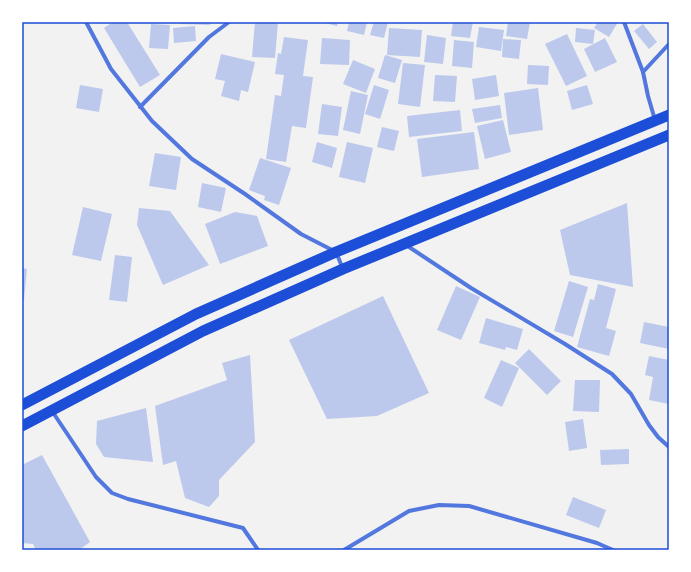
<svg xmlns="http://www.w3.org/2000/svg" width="691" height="572" font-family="'Zilla Slab',serif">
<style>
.building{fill:#bdc9ec}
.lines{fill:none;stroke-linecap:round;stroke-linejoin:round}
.minor{stroke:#5277de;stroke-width:4}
.trunk{stroke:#1d4ed8;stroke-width:11}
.neatline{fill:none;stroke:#1d4ed8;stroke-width:1.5}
</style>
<rect width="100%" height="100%" fill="#f2f2f2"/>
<g class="building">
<polygon points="113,22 127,22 160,75 140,87 104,28"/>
<polygon points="181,22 211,22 210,25 180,24"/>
<polygon points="255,22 278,22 275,58 252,57"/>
<polygon points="320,22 338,22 337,26"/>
<polygon points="349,22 367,22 364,35 347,31"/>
<polygon points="374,22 388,22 384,38 370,35"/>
<polygon points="453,22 473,22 470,38 451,36"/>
<polygon points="508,22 530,22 527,39 506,36"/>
<polygon points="598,22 618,22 609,37 594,28"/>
<polygon points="151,24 170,25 168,49 149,48"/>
<polygon points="643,24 657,42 649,49 634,31"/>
<polygon points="195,26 196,41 174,43 173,28"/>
<polygon points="479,27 504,30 501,51 476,47"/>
<polygon points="389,28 422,30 420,57 387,55"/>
<polygon points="576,28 595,30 593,44 575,42"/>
<polygon points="567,34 587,76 566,86 545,44"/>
<polygon points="427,35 446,38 443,64 424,62"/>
<polygon points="284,37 308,40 303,76 313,77 306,128 292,126 286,162 266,159 275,95 281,96 284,75 275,74 278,53 281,54"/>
<polygon points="322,38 350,40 349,65 320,64"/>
<polygon points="605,38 617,62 595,72 584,49"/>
<polygon points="503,39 521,40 519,59 502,57"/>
<polygon points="454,40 474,42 472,68 452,66"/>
<polygon points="221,54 255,62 248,92 241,90 239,101 221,96 225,81 215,79"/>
<polygon points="385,55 402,60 395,83 378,78"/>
<polygon points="353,60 375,69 366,93 343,84"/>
<polygon points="403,63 425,65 420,107 398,104"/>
<polygon points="528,65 549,66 548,85 527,84"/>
<polygon points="435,75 457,76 455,102 433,101"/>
<polygon points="496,75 499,96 475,100 472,79"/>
<polygon points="80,85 103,89 99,112 76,108"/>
<polygon points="374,85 389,90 380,119 365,114"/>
<polygon points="587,85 593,104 572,110 567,91"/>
<polygon points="538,88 543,130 509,135 504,93"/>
<polygon points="351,91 368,95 360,134 343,130"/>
<polygon points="322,104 342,107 338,136 318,134"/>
<polygon points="500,105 502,118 475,123 472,109"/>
<polygon points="460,110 462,131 409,137 407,116"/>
<polygon points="503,120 511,152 485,159 477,126"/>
<polygon points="382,127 399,131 394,151 377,147"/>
<polygon points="474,132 479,169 422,177 417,139"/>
<polygon points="317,142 337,148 332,168 312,162"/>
<polygon points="347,142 373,148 365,183 339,177"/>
<polygon points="155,153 181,157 176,190 149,186"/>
<polygon points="260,158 291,168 279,205 264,200 265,196 249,190"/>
<polygon points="202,183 226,188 221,212 198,207"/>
<polygon points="627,203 633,287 570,275 560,230"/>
<polygon points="83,207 112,214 101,261 72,255"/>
<polygon points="139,208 170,211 209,265 163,285 137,225"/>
<polygon points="235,212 257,216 268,246 220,264 205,224"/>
<polygon points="115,255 132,257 127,302 109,300"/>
<polygon points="22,268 27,269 24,300 22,300"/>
<polygon points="569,281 588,287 573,337 554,331"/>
<polygon points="598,284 616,289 606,328 616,331 609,356 577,347 590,299 594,300"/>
<polygon points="456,286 480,297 461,340 437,330"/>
<polygon points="383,296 429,393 377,416 327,419 289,340"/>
<polygon points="486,318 523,329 517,350 506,347 505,350 479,343"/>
<polygon points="644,322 669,327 669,349 640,343"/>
<polygon points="529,349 561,381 547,395 515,363"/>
<polygon points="250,355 255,442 219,480 219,496 209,507 185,498 176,461 163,465 155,406 227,380 222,363"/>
<polygon points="649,356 669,360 669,404 649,400 653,377 645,375"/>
<polygon points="501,360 519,368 502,407 484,398"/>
<polygon points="575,380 600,380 599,412 573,411"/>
<polygon points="146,408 153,462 104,457 96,444 97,421"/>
<polygon points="583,419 587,448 569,451 565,422"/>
<polygon points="629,449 629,464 601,465 600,450"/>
<polygon points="42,455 90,542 79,550 36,550 33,544 22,543 22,465"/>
<polygon points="573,497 606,510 599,528 566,515"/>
</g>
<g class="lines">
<g class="minor">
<polyline points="86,22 111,69 152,121 192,159 245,194 301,234 336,252 343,269"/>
<polyline points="624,22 643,72"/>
<polyline points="140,107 209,37 229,22"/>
<polyline points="655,120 648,96 643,72 669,44"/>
<polyline points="406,245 471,288 565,344 612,374 631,394 649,425 658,437 669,447"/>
<polyline points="52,411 96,477 112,493 128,499 243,528 258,550"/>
<polyline points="344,550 409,511 439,505 469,506 597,543 613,550"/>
</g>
<g class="trunk">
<polyline points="22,405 196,314 336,252 669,115"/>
<polyline points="22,426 203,331 343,269 669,135"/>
</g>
</g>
<rect width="691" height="572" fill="none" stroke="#ffffff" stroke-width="46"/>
<rect x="23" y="23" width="645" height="526" class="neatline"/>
</svg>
